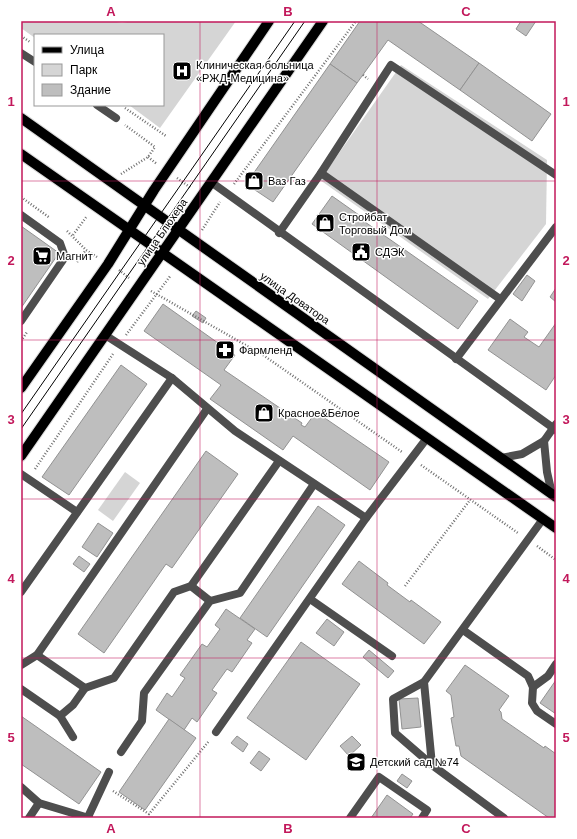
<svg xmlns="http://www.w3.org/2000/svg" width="577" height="839" font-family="Helvetica,sans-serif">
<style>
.green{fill:#d5d5d5}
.building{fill:#bebebe;stroke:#929292}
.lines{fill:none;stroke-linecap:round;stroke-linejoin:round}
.primary-casing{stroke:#dbdbdb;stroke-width:12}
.path{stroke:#707070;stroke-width:2.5;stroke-dasharray:1 2;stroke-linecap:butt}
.service{stroke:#4e4e4e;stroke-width:8}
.minor{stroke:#4e4e4e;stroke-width:8}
.primary{stroke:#000;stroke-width:10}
.tram{stroke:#000;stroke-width:1}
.grid{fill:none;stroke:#c2185b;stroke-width:1;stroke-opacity:0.55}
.labels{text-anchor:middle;stroke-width:3;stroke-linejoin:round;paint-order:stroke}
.poi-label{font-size:11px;fill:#000;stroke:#fff;text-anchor:start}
.street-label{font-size:11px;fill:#000;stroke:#fff}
.neatline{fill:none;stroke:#c2185b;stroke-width:1.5}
.grid-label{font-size:13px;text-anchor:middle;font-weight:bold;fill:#c2185b}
</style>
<rect width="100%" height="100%" fill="#fff"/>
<g class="green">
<polygon points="21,21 111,21 122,23 133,21 236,21 160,128 129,105 163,105 163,35 35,35 35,38 21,28"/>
<polygon points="401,65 547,160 546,224 488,299 320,180"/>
<polygon points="125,472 140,483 113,521 98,510"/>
</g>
<g class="building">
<polygon points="360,21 418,21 479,63 460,90 388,40 357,83 330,64"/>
<polygon points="521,21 536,21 526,36 516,29"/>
<polygon points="479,63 551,114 532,141 460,90"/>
<polygon points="330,64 357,83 273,202 246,184"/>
<polygon points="332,196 366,220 365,222 478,301 458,329 312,224"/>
<polygon points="21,226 59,253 21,308"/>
<polygon points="527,275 535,281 522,301 513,294"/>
<polygon points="556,288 556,302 550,297"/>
<polygon points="163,304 235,355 224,370 302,423 301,425 305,427 316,412 389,462 370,490 293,436 283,450 210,399 221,385 144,331"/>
<polygon points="196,311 206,318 203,323 192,316"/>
<polygon points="510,319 528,332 524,337 539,347 556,323 556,375 546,390 488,350"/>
<polygon points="121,365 147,384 69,495 42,477"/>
<polygon points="206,451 238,474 172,568 166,564 104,653 78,634"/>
<polygon points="318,506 345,525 267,637 240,618"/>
<polygon points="98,523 113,533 97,557 82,547"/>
<polygon points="79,556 90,564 84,572 73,564"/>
<polygon points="359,561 388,583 387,585 410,602 411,600 441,622 424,644 342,584"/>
<polygon points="226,609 255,629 247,640 252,643 232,672 227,669 212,690 217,693 197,722 192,718 184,730 156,710 167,693 172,697 185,678 180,675 202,644 207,647 220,629 215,625"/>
<polygon points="327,619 344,632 334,646 316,633"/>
<polygon points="301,642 360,684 306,760 247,718"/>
<polygon points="369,650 394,671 388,678 363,657"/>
<polygon points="465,665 509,696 499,710 501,712 502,719 544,748 545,746 556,754 556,818 549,818 461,756 459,746 456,746 451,718 454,717 451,695 446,691"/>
<polygon points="556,680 556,714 540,703"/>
<polygon points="418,698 421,727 402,729 399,699"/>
<polygon points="21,716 101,772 79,804 21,764"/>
<polygon points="169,719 196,738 145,810 119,792"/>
<polygon points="237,736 248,744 243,752 231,743"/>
<polygon points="352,736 361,745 349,756 340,746"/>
<polygon points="259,751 270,759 261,771 250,763"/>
<polygon points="402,774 412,781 407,788 397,781"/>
<polygon points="387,795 413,814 410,818 371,818"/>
</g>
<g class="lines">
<g class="primary-casing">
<g id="primary">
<polyline points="21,118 556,497"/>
<polyline points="21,154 556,528"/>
<polyline points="21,388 108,264 154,190 269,21"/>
<polyline points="21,456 323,21"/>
</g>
</g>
<g class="path">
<polyline points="21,36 30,42"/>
<polyline points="363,75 368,79"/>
<polyline points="125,108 166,136"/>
<polyline points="148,157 157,164"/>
<polyline points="121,174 148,157 155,147 125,125"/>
<polyline points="177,178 191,188"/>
<polyline points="234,184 356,21"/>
<polyline points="21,197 50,218"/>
<polyline points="202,230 220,202"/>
<polyline points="67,231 86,250 97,257"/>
<polyline points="73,235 87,216"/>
<polyline points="77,262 86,250"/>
<polyline points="119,270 129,278"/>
<polyline points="151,291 263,355 402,452"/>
<polyline points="126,335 171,275"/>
<polyline points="21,341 27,332"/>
<polyline points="421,465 518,533"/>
<polyline points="35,469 113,354"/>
<polyline points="537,546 556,560"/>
<polyline points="405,586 470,500"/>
<polyline points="113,791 149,814 209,741"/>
</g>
<g class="service">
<polyline points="21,53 35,62"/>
<polyline points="97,105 116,118"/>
<polyline points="321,173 500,299"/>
<polyline points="211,182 556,430"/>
<polyline points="21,215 60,243 65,257 21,321"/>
<polyline points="279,233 321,173 391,65 556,175"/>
<polyline points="105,335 172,378 235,431 366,518"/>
<polyline points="456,359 556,227"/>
<polyline points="21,474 77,512"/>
<polyline points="191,586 210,601"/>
<polyline points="21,592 172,378"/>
<polyline points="310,599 392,656"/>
<polyline points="463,630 528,676 533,687 532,703 537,711 556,724"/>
<polyline points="37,655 85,688 114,678 174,592 191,586 279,461"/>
<polyline points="21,665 37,655 207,409"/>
<polyline points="424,682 393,699 395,733 432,765"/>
<polyline points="533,687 548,676 556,664"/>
<polyline points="21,689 60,716 73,737"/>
<polyline points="60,716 73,705 85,688"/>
<polyline points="216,732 366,518 427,438"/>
<polyline points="121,752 142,721 144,693 210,601 240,593 314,484"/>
<polyline points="21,787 39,803 89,818"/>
<polyline points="88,817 109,772"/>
<polyline points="29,818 39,803"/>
<polyline points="350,818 379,777 427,810 422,818"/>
<polyline points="504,818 432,765 424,682 543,519"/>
</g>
<g class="minor">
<polyline points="544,441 556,424"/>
<polyline points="501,458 522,454 544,441 547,472 552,494"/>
</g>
<use href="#primary" class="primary"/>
<g class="tram">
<polyline points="21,414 295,21"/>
<polyline points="21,429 305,21"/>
</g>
</g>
<path class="grid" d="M200 21V818M377 21V818M21 181H556M21 340H556M21 499H556M21 658H556"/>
<defs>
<g id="hospital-square" transform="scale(1)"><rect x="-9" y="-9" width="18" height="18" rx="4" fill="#000" stroke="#fff"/><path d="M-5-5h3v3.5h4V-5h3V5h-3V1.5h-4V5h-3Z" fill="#fff"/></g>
<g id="shop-square" transform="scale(1)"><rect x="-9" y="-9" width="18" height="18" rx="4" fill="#000" stroke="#fff"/><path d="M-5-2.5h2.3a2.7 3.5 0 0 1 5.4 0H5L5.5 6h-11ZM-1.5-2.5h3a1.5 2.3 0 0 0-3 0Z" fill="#fff"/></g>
<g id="civic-square" transform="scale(1)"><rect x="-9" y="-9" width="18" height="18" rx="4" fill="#000" stroke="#fff"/><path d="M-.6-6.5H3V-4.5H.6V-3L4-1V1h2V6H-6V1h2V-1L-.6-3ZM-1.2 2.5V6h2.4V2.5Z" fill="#fff"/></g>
<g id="supermarket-square" transform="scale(1)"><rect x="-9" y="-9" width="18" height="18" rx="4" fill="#000" stroke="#fff"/><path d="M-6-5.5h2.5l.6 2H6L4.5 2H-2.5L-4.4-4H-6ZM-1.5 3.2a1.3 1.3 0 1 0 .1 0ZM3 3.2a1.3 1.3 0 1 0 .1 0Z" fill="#fff"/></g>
<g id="pharmacy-square" transform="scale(1)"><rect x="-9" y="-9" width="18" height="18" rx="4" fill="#000" stroke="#fff"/><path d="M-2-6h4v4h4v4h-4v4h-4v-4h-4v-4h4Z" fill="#fff"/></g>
<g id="school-square" transform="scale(1)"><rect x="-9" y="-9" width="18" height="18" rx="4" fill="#000" stroke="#fff"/><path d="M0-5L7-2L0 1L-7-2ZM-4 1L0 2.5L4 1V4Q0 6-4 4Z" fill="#fff"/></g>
</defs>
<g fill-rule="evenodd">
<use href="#hospital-square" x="182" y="71"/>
<use href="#shop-square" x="254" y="181"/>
<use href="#shop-square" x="325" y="223"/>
<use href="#civic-square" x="361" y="252"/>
<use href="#supermarket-square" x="42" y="256"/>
<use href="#pharmacy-square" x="225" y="350"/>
<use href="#shop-square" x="264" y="413"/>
<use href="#school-square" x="356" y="762"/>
</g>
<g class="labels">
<g class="poi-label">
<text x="196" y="69">Клиническая больница<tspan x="196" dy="13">«РЖД-Медицина»</tspan></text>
<text x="268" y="185">Ваз Газ</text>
<text x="339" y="221">Стройбат<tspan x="339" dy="13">Торговый Дом</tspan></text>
<text x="375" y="256">СДЭК</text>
<text x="56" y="260">Магнит</text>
<text x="239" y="354">Фармленд</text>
<text x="278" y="417">Красное&amp;Белое</text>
<text x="370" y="766">Детский сад №74</text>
</g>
<g class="street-label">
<text transform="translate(162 232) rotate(-55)" y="4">улица Блюхера</text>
<text transform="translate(295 298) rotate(35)" y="4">улица Доватора</text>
</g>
</g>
<rect width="577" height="839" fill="none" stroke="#ffffff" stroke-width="44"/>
<rect x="34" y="34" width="130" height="72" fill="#ffffff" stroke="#999999"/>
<rect x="42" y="47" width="20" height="6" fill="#000000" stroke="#999999"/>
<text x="70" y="54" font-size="12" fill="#000000">Улица</text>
<rect x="42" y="64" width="20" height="12" fill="#d5d5d5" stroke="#999999"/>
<text x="70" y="74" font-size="12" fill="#000000">Парк</text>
<rect x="42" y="84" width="20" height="12" fill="#bebebe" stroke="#999999"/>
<text x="70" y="94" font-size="12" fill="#000000">Здание</text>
<rect x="22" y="22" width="533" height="795" class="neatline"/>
<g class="grid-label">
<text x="111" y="16">A</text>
<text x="288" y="16">B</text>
<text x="466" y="16">C</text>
<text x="11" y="106">1</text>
<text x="566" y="106">1</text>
<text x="11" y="265">2</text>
<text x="566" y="265">2</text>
<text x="11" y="424">3</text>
<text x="566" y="424">3</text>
<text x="11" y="583">4</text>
<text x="566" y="583">4</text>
<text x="11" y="742">5</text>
<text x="566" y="742">5</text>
<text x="111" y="833">A</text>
<text x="288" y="833">B</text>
<text x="466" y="833">C</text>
</g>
</svg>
